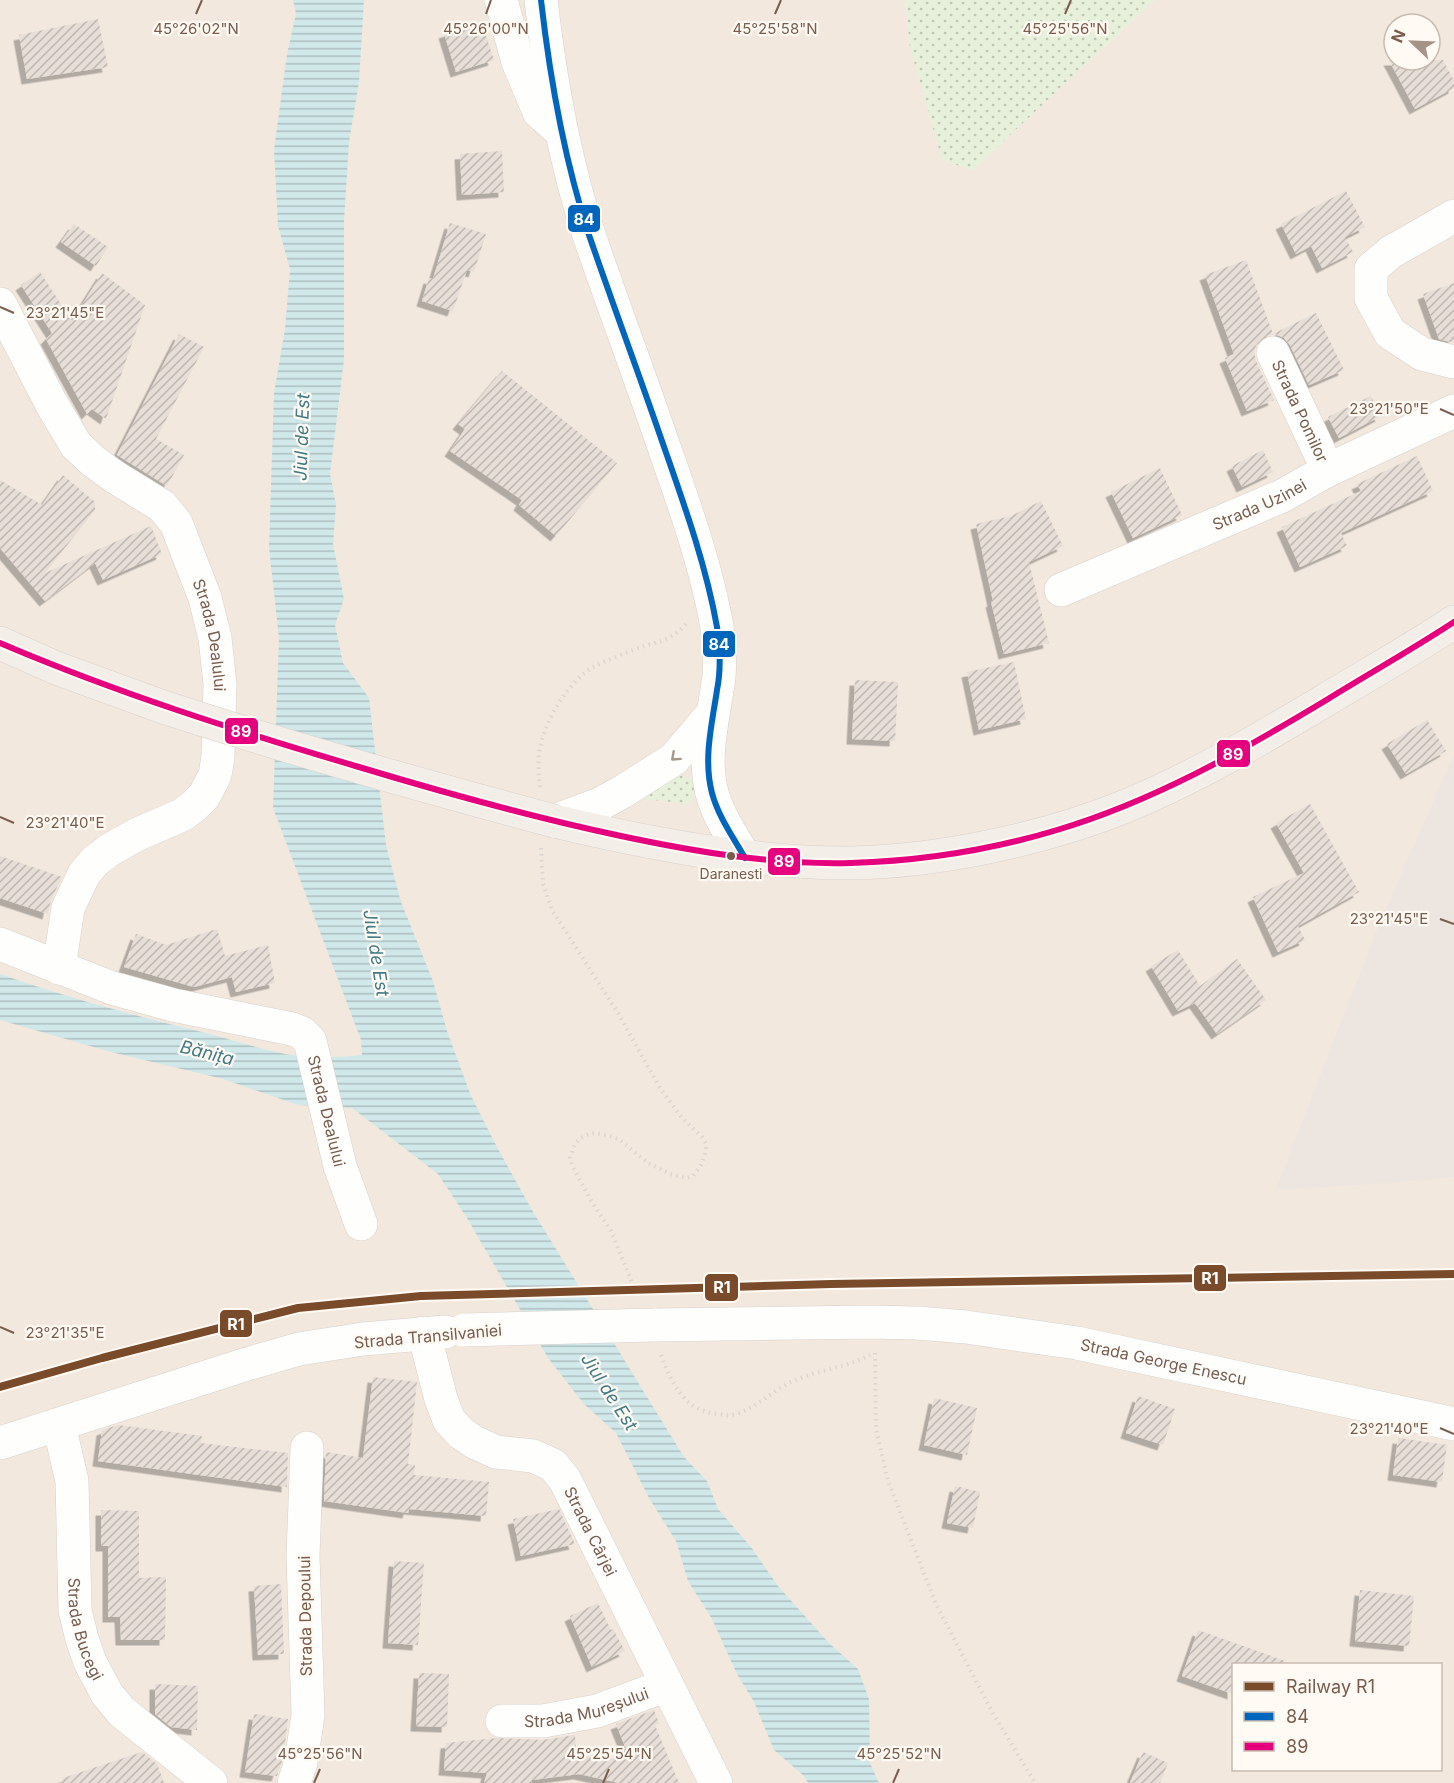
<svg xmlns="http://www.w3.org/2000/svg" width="1454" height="1783" font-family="Inter,sans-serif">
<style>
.residential{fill:#f2e8de;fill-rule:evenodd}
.industrial{fill:#ede5e0}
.grass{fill:url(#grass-dots)}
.water{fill:url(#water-rules)}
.building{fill:url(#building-hatch);filter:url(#shadow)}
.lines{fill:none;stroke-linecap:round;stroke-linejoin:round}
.minor-casing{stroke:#d7d1cb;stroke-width:34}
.major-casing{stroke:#dad1cc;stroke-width:34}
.path{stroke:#dcd5d0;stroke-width:4;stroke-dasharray:1.5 4.5;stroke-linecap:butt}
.minor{stroke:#fefefd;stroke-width:33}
.major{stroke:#f3eee8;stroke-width:33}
.minor-bridge-casing{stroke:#d7d1cb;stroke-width:34;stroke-linecap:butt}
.major-bridge-casing{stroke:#dad1cc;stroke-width:34;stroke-linecap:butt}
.minor-bridge{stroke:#fefefd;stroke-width:33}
.major-bridge{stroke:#f3eee8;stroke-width:33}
.bus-1-casing{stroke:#fffaf3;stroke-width:10}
.bus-2-casing{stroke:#fffaf3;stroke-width:10}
.bus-1{stroke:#0065bd;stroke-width:6}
.bus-2{stroke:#e5007d;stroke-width:6}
.rail-1-casing{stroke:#fffaf3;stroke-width:12}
.rail-1{stroke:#7a4b2a;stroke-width:8}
.oneway{stroke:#a8958b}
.ticks{fill:none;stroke:#7a5c4d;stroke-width:2}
.bus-dot{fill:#7a5c4d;stroke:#fffaf3;stroke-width:2}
.labels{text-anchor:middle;stroke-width:4.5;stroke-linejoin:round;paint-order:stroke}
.bus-label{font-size:14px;fill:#7a5c4d;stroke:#fffaf3}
.street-label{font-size:16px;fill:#7a5c4d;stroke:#fffaf3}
.water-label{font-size:18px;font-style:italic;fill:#437c86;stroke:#fffaf3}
.ticks-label{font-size:15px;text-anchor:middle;fill:#7a5c4d;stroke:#fffaf3;stroke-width:4.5;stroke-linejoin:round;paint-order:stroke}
.line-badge{stroke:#fffaf3;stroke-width:2}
.badge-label{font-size:16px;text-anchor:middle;font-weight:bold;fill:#fff}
</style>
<defs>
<pattern id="grass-dots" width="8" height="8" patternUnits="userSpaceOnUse" patternTransform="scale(1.5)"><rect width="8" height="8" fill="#e7f0db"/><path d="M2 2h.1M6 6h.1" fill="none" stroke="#c0c6b4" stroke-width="1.8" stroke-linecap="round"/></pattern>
<pattern id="water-rules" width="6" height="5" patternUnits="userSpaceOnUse" patternTransform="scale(1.5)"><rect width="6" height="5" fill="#d0e8ea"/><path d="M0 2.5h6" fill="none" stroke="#aebfc0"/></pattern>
<pattern id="building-hatch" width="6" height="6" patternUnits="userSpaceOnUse" patternTransform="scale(1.5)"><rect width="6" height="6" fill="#e6ded7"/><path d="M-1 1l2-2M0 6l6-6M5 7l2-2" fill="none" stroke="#bfb7b1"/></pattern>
<filter id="shadow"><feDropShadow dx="-5.5" dy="5.5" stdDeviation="0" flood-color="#0004"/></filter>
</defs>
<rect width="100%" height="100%" fill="#f9f5f0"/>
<path class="residential" d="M0 0H905L910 47 973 170 1154 0H1454V1783H0ZM1394 24H1430V60H1394ZM1234 1664H1440V1770H1234Z"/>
<polygon class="industrial" points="1454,755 1454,1177 1389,1183 1276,1190 1376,932"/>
<g class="grass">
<polygon points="905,0 1154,0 973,170 942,160 910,47"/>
<path d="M679 775C698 777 696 789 690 804L643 799 668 778Z"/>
</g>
<path class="water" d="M293 0H364L359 82 349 142 344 221V360L330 474 336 505 333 544 344 599 335 625 343 663 369 698 386 845 401 902 433 981 447 1031 471 1096 498 1149 532 1210 684 1457 707 1481 718 1509 751 1547 778 1586 829 1643 858 1669 869 1699 870 1763 879 1783H808L804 1776 774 1750 754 1702 737 1674 712 1619 688 1581 676 1541 649 1498 616 1433 584 1404 548 1358 467 1218 438 1174 352 1108 298 1105 223 1079 111 1052 0 1020V974C68 998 136 1016 206 1033 229 1039 253 1047 276 1052 304 1059 334 1058 362 1055L361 1040 273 808 279 638 269 548 274 393 285 329 290 269 278 226 274 150 287 54 296 14Z"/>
<g class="building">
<polygon points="98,19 108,67 27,79 19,35"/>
<polygon points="481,21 494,60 456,72 444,33"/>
<polygon points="1389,60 1443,60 1454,81 1454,88 1415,109"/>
<polygon points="502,151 504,192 462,195 460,154"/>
<polygon points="1346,191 1365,227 1345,237 1353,252 1322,268 1311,246 1296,254 1281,224"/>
<polygon points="450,223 486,234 474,272 467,270 453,311 422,301 429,278 433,279"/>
<polygon points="74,224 108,247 96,266 61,242"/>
<polygon points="1246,260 1273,334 1316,313 1344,370 1309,385 1290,345 1284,338 1275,334 1266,336 1257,343 1254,352 1256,361 1274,400 1247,411 1225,358 1234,354 1205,275"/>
<polygon points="40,272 72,321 102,273 145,305 106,419 92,409 87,414 46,339 52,333 21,285"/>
<polygon points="1454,283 1454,343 1439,339 1423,294"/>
<polygon points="179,334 204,347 156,439 184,455 167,486 117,455"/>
<polygon points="502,371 617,463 556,536 519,505 522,500 450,451 465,429 458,424"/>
<polygon points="1371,396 1381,416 1339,438 1328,417"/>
<polygon points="1263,450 1273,472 1242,487 1232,466"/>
<polygon points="1417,456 1433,491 1341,533 1347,546 1300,567 1282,527 1361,491 1357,484"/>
<polygon points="1160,468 1182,515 1133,538 1111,492"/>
<polygon points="63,475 95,502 95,510 45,573 151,526 162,554 103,580 95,563 45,601 0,548 0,480 42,505"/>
<polygon points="1041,501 1063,546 1029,562 1049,643 1004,654 991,602 993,601 976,524 1011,516"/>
<polygon points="1014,662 1026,719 979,730 967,672"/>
<polygon points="855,680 898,682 895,741 852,739"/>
<polygon points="1427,720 1446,751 1406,774 1387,744"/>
<polygon points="1310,804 1359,892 1298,926 1305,940 1278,952 1253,897 1304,873 1276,823"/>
<polygon points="0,856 62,877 51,900 48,914 0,898"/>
<polygon points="217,929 225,956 268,945 275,983 236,992 232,977 194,987 124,967 136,934 166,945"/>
<polygon points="1178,950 1200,986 1237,959 1266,1000 1217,1034 1195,1003 1178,1011 1151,966"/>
<polygon points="373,1377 417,1382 408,1464 415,1465 414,1475 489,1482 486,1516 409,1509 408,1513 324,1501 326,1452 363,1458"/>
<polygon points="1138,1396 1175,1409 1163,1445 1126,1433"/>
<polygon points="934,1398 977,1408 967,1455 924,1445"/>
<polygon points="118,1425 202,1436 201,1443 288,1453 287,1487 98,1461 102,1430"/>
<polygon points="1398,1438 1447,1445 1442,1482 1393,1475"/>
<polygon points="955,1486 980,1492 973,1528 947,1523"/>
<polygon points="559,1509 575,1544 521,1556 513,1519"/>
<polygon points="101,1510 139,1511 139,1578 166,1577 165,1640 121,1640 120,1617 108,1617 108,1546 101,1546"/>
<polygon points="394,1561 424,1563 418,1645 388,1643"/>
<polygon points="281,1584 284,1654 258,1655 254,1586"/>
<polygon points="1360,1590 1414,1596 1409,1646 1355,1641"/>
<polygon points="598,1603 611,1630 613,1629 625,1651 592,1667 570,1616"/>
<polygon points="1198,1630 1285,1661 1284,1665 1233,1665 1233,1694 1182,1676"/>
<polygon points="419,1673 449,1674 447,1727 416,1726"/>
<polygon points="155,1684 198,1686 197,1730 171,1727 155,1714"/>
<polygon points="654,1710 659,1723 655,1725 679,1783 619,1783 579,1774 532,1780 532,1783 484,1783 487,1773 444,1770 446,1743 497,1738 543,1740 575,1735 577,1756 630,1759 616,1724"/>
<polygon points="254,1714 288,1719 283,1758 277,1776 245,1772"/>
<polygon points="142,1752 157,1764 164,1783 63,1783 63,1778"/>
<polygon points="1143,1752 1168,1763 1160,1783 1130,1783"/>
</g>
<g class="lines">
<g class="minor-casing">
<g id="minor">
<polyline points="501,0 518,62 539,112 557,128"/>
<path d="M541 0C550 79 564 159 589 235 613 305 639 374 663 444 684 504 706 565 717 627 720 647 721 670 717 690 712 724 703 759 712 793 718 816 733 837 745 858"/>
<polyline points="1454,216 1391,252 1371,269 1371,298 1390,333 1422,354 1454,362"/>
<path id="s1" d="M0 304 51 403 76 445 93 461 115 477 162 506 176 523 205 598 215 638 220 684 218 757 215 775 204 796 194 806 182 815 138 834 111 849 95 861 84 874 68 908 59 968"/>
<path id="s2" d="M1273 353 1328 470"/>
<path id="s3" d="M1061 590 1282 496 1328 470 1454 411"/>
<polyline points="554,821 600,804 622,792 674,759 713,713"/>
<path id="s4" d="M0 944 112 988 173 1005 292 1029 302 1033 310 1041 340 1166 361 1224"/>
<path id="s5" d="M654 1325 870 1322 917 1323 966 1327 1077 1343 1454 1424"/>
<path id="s6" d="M424 1333 441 1399 449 1420 461 1433 474 1442 496 1452 533 1456 553 1465 565 1480 716 1783"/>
<path id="s7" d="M59 1425 72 1481 75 1610 82 1639 90 1662 107 1694 122 1712 211 1783"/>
<polyline points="0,1443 247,1364 299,1349 363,1339 445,1332"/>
<path id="s8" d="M502 1721H543L597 1711 667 1685"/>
<polyline points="294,1783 301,1762 308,1715 303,1556 307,1448"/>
</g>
</g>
<g class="major-casing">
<g id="major">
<polyline points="0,643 56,668 163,707"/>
<path d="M554 821C651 844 749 863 849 863 937 862 1045 839 1126 806 1199 776 1267 735 1334 695 1374 671 1415 648 1454 622"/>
</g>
</g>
<g class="path">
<path d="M540 787C539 776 538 765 539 754 542 725 568 680 595 666 607 660 621 655 633 650 654 642 670 642 686 624"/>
<polyline points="541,848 543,884 552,910 618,1013 660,1088 682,1118 702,1137 706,1144 706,1151 701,1165 693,1176 686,1178 670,1174 648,1163 620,1140 613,1137 597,1133 589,1134 581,1138 575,1144 570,1158 572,1165 590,1199 611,1231 637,1295"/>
<polyline points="875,1353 876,1429 888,1481 936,1604 991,1710 1035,1783"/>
<path d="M661 1355C672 1383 683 1410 717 1414 724 1415 729 1416 736 1414 756 1408 772 1391 791 1382 817 1370 845 1368 870 1355"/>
</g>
<use href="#minor" class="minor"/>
<use href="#major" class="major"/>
<g class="minor-bridge-casing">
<polyline id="minor-bridge" points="464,1330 654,1325"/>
</g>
<g class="major-bridge-casing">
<path id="major-bridge" d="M163 707C292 749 423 786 554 821"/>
</g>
<use href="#minor-bridge" class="minor-bridge"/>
<use href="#major-bridge" class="major-bridge"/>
<g class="bus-1-casing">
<path id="bus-1" d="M541 0C550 79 564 159 589 235 613 305 639 374 663 444 684 504 706 565 717 627 720 647 721 670 717 690 712 724 703 759 712 793 718 816 733 837 745 858"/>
</g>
<g class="bus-2-casing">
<path id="bus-2" d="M0 643C117 693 237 731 359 767 445 793 532 817 621 836 696 852 774 865 851 863 920 861 991 850 1057 830 1154 801 1242 751 1328 699 1370 673 1413 649 1454 622"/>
</g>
<use href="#bus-1" class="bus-1"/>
<use href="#bus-2" class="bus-2"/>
<g class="rail-1-casing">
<polyline id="rail-1" points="0,1387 102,1358 298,1308 421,1296 831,1284 1454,1274"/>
</g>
<use href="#rail-1" class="rail-1"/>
</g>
<defs><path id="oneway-chevron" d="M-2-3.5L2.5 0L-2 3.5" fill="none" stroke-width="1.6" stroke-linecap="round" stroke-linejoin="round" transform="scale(1.5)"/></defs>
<use class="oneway" href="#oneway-chevron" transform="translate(675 757) rotate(138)"/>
<path class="ticks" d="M196 14 202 0M486 14 491 0M775 14 781 0M1065 14 1071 0M0 307 14 313M1440 409 1454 415M0 817 14 823M1440 919 1454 924M0 1327 14 1333M1440 1428 1454 1434M314 1783 320 1769M603 1783 609 1769M893 1783 899 1769"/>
<circle class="bus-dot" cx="731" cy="856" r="5"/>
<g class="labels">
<g class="bus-label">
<text x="731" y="879">Daranesti</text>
</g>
<g class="street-label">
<text dy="6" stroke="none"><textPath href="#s2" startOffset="64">Strada Pomilor</textPath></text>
<text dy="6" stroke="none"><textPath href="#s3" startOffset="216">Strada Uzinei</textPath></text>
<text dy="6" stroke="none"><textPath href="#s1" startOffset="406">Strada Dealului</textPath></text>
<text dy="6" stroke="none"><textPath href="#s4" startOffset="399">Strada Dealului</textPath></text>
<text transform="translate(428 1336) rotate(-5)" y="6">Strada Transilvaniei</text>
<text dy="6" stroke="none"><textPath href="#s5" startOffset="513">Strada George Enescu</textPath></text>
<text dy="6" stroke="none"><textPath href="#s6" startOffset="284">Strada Cârjei</textPath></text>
<text transform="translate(305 1616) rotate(-91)" y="6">Strada Depoului</text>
<text dy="6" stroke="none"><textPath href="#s7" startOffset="207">Strada Bucegi</textPath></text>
<text dy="6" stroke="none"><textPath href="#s8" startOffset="86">Strada Mureșului</textPath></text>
</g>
<g class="water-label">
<text transform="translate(302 437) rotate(-88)" y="6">Jiul de Est</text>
<text transform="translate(376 953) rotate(81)" y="6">Jiul de Est</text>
<text transform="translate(207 1053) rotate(14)" y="6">Bănița</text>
<text transform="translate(609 1392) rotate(57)" y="6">Jiul de Est</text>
</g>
</g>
<g class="ticks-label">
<text x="486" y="34">45°26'00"N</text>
<text x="196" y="34">45°26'02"N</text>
<text x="775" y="34">45°25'58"N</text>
<text x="1065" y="34">45°25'56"N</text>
<text x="65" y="318">23°21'45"E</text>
<text x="1389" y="414">23°21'50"E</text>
<text x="65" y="828">23°21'40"E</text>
<text x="1389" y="924">23°21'45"E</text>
<text x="65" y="1338">23°21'35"E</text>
<text x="1389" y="1434">23°21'40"E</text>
<text x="320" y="1759">45°25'56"N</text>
<text x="609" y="1759">45°25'54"N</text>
<text x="899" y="1759">45°25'52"N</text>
</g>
<g class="line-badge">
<rect x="567" y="204" width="34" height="29" rx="6" fill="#0065bd"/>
<rect x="702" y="630" width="34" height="28" rx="6" fill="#0065bd"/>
<rect x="224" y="717" width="35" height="28" rx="6" fill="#e5007d"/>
<rect x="1216" y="739" width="35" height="29" rx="6" fill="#e5007d"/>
<rect x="767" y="847" width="34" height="29" rx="6" fill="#e5007d"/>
<rect x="1193" y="1264" width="34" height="28" rx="6" fill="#7a4b2a"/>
<rect x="704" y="1273" width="35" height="29" rx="6" fill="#7a4b2a"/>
<rect x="219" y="1309" width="34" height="29" rx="6" fill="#7a4b2a"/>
</g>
<g class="badge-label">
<text x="584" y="225">84</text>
<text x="719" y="650">84</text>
<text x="241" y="737">89</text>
<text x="1233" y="760">89</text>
<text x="784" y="867">89</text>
<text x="1210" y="1284">R1</text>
<text x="722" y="1293">R1</text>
<text x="236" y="1330">R1</text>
</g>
<rect x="1232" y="1663" width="210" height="108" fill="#fffaf3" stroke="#cabbb1" stroke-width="1.5"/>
<rect x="1244" y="1682" width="30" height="9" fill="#7a4b2a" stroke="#cabbb1" stroke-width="1.5"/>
<text x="1286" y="1693" font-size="18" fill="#7a5c4d">Railway R1</text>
<rect x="1244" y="1712" width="30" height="9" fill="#0065bd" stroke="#cabbb1" stroke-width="1.5"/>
<text x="1286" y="1723" font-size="18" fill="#7a5c4d">84</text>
<rect x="1244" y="1742" width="30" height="9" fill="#e5007d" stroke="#cabbb1" stroke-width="1.5"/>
<text x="1286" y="1753" font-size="18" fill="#7a5c4d">89</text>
<g transform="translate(1412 42) rotate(293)"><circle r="28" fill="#fffaf3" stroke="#cabbb1" stroke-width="1.5"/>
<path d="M0-4.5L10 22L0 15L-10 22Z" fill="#a69286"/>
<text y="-9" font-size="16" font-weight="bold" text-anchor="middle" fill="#7a5c4d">N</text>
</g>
</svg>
